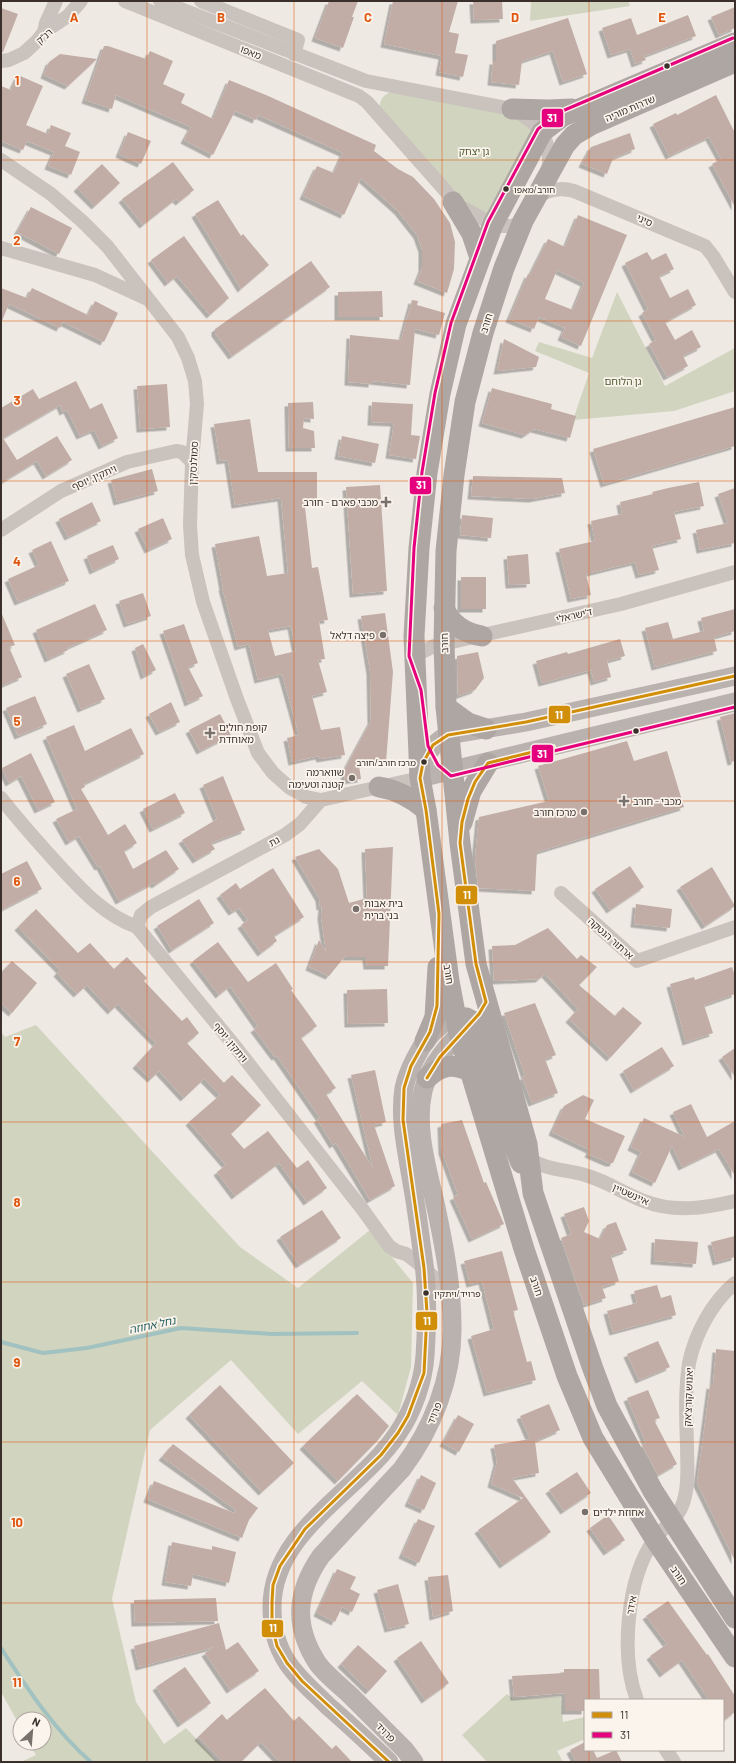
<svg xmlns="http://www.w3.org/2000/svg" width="736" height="1763" font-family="Barlow,'Noto Sans Hebrew',sans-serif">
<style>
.green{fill:#d1d4bf}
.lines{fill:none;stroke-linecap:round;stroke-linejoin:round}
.stream{stroke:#a1c2c0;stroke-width:4}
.building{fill:#c2ada6;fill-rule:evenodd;filter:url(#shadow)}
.street{stroke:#c9c2bd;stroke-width:14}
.secondary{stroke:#b9b2ae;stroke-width:19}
.primary{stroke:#aea6a2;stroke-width:21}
.bus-1-casing{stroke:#fbf4ed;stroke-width:6}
.bus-2-casing{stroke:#fbf4ed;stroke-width:6}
.bus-1{stroke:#d18e09;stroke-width:3}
.bus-2{stroke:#e5007d;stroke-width:3}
.grid{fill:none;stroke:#df570e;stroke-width:1;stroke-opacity:0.55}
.bus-dot{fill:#3a2f2b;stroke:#fbf4ed;stroke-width:1.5}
.poi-dot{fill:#79706c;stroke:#fbf4ed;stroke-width:1.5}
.labels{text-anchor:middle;stroke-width:3.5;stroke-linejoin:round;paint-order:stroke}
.bus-label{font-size:9px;fill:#3a2f2b;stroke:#fbf4ed;text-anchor:start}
.street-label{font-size:10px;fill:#3a2f2b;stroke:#fbf4ed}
.park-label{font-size:10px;fill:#4b592e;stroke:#fbf4ed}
.poi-label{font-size:10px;fill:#3a2f2b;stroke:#fbf4ed;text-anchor:end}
.water-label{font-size:11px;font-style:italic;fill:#1f5b5c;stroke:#fbf4ed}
.grid-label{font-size:13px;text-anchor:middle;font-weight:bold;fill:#df570e;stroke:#fbf4ed;stroke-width:3.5;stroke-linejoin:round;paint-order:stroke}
.line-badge{stroke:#fbf4ed;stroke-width:1.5}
.badge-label{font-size:11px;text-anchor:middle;font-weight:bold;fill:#fff}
</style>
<defs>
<filter id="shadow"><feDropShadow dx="-3.5" dy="3.5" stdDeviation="0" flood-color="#0004"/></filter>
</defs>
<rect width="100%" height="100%" fill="#efe9e4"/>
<g class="green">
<polygon points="531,1 628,1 630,6 530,21"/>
<path d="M392 91 494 111 521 120 535 134 488 215 467 205 380 110C379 100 383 95 392 91Z"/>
<polygon points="617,292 665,386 735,348 735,391 674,411 573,420 589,373 535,351 539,342 592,358"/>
<polygon points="36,1025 240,1247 298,1288 370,1230 413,1283 411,1367 398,1415 362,1381 298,1434 231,1360 150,1430 112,1599 136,1702 164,1744 186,1728 218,1762 21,1762 36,1755 29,1743 44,1743 44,1719 20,1719 20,1726 1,1692 1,1032 5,1037"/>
<polygon points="507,1694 513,1699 561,1697 563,1722 585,1717 585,1739 557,1751 563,1762 487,1762 462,1735"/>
</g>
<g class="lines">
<g class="stream">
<polyline points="1,1342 43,1353 87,1348 181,1328 272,1334 357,1333"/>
<path d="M1 1648C27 1688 55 1731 91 1762"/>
</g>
</g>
<g class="building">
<polygon points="329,1 358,1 352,17 354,17 343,48 315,38"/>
<polygon points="393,1 458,1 449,32 459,34 455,53 468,55 463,77 439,72 442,56 384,44"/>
<polygon points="473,1 502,1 503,19 474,20"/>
<polygon points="735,7 735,28 719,35 711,17"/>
<polygon points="1,8 18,14 3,52 1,52"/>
<polygon points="688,15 696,36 644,56 646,60 635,64 630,49 611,55 602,28 631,18 637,35"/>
<polygon points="568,18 587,74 563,82 553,51 522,61 519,85 491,82 493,61 496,61 496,41"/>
<polygon points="104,46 108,46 146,59 150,51 173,61 163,84 185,94 181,103 213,119 229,80 266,95 376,145 374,151 398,169 413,177 434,199 450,223 455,242 454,269 447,293 417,281 422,268 422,249 417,235 398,211 361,178 344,215 303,196 317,166 334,173 343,153 258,115 256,120 235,111 213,155 184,140 191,127 116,95 112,109 85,100"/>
<polygon points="60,54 97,59 68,86 44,75 49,62"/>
<polygon points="18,75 43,86 26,125 48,134 51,125 71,133 65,146 80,152 71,175 48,166 54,152 27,141 23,150 1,141 1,86 11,90"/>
<polygon points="716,95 735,133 735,207 712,164 721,159 709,137 669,156 653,124 676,113 677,115"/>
<polygon points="128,132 151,141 141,164 119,154"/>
<polygon points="630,133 635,149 613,158 607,174 582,164 591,147"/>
<polygon points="173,162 194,190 179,202 176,199 143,225 122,199"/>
<polygon points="102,164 120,183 95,206 77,188"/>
<polygon points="218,200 241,236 243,234 269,265 241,289 195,214"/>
<polygon points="31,207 72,228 59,254 17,232"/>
<path d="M578 215 627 235 581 346 561 337 565 328 539 317 534 329 509 319 528 274 530 275 548 239 565 247ZM557 270 584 283 573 310 545 299Z"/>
<polygon points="184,236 229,298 210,315 177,276 168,283 151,260"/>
<polygon points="647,252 652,260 666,253 674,269 659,276 670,298 688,289 696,305 665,322 675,340 692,330 701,347 683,356 688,366 667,377 649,344 656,340 642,313 648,309 625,263"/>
<polygon points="311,261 330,287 232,356 215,333 215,329"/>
<polygon points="1,288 27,298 32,288 88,315 95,301 118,313 104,342 63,322 60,328 9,304 1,323"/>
<polygon points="382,291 383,317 338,317 338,292"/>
<polygon points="412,300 418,301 417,305 445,313 439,335 415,329 410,385 372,381 372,384 348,382 350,335 401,340"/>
<polygon points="504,339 539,357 536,367 497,371"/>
<polygon points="76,381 90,409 102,403 118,438 102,446 94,430 80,436 67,410 63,412 60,405 3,438 17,460 57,436 72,460 46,476 37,461 1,483 1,408 33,389 39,399"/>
<polygon points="167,384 170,427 140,429 137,386"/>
<polygon points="492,388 552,404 551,409 576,416 570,438 534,429 525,435 482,423"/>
<polygon points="313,402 314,419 304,418 303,428 314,431 315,448 289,448 288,403"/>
<polygon points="372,402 413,404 411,435 420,436 416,459 389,455 394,423 371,422"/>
<polygon points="735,407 735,446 604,484 593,449"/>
<path d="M250 419 258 472H317V499H304L312 568 318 567 328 620 319 621 325 659 318 660 327 692 312 696 321 730 340 727 345 755 320 759 319 756 292 762 287 738 299 735 282 674 258 680 249 644 238 647 222 587H223L215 544 259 536 267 576 288 573 281 498 235 505 228 460 220 461 214 424ZM291 626 296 651 275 656 268 630Z"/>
<polygon points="342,436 379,444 375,463 338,456"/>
<polygon points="152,469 158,491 117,502 111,480"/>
<polygon points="473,476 562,478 565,493 532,499 471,496"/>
<polygon points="699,482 704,506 674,512 681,539 652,546 659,570 639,575 635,562 586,574 591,595 571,599 559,549 595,541 591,521 622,514 620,502 653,494 652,492 668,488"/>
<polygon points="380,485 387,591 353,594 346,487"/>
<polygon points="735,488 735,543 700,550 696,530 728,523 718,494"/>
<polygon points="92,502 101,521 68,537 59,519"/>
<polygon points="462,515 493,518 491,538 460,535"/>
<polygon points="163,518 172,539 148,550 138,529"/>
<polygon points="51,541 69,581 18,602 8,579 39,565 32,550"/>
<polygon points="113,545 119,559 93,571 87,556"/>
<polygon points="528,554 530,584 509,585 507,556"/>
<rect x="461" y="577" width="25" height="32"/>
<polygon points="143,593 151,616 127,624 119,601"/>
<polygon points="95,604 107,630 67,648 68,650 48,659 36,630"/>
<polygon points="735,609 735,631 714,637 717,651 655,667 645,628 668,622 673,639 704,631 701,618"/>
<polygon points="1,612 15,645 9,647 22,677 1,686"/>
<polygon points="385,613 393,672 386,762 358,759 361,779 345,781 344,771 371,721 370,671 361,616"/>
<polygon points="184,624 198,663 188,667 203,696 188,703 163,631"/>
<polygon points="620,639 625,656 607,661 611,677 594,682 591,670 542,683 536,661 567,652 568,654"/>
<polygon points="143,644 156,670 144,676 135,648"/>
<polygon points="478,652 484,678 475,690 458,696 457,656"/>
<polygon points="89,664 105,699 81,709 66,674"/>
<polygon points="35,696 47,724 18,736 6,708"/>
<polygon points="171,702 180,722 159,732 149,714"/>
<polygon points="735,713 735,761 731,762 720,717"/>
<polygon points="220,714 231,735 200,751 189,730"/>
<polygon points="74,725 85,751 131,728 144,754 84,784 85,787 81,789 108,835 125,824 137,843 124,851 133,869 166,850 179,869 155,885 153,883 119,901 100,866 98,867 79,836 69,842 56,819 77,809 46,737"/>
<polygon points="627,741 634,761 667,751 684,807 537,852 535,891 478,888 475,858 479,817 549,801 538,766"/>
<polygon points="31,753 55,802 38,810 21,776 9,783 2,768"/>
<polygon points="223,776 245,830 211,843 215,849 196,860 182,840 217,819 203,785"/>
<polygon points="175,793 185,813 153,829 143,809"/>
<polygon points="393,847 388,966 367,966 366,957 346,957 346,955 329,976 309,967 319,940 326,952 321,916 322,906 320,907 319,898 295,857 319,849 338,869 349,903 367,898 365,849"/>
<polygon points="27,861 42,889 1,910 1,874"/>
<polygon points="630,866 644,887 610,910 595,889"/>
<polygon points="712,867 735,906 705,926 680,887"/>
<polygon points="273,868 304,917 274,936 277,941 261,953 241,925 248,920 239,908 232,912 220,895 236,883 240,889"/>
<polygon points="199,899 214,923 172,950 157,926"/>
<polygon points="636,904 672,909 670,928 634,924"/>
<polygon points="36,909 78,953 90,943 114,969 127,957 147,978 144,981 182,1021 187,1017 199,1033 187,1043 224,1083 232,1075 261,1105 231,1134 244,1149 268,1131 297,1168 308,1160 327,1188 307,1202 279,1163 235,1196 217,1172 226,1165 189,1122 220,1095 204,1079 184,1098 159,1071 151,1079 136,1065 156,1043 118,1004 111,1011 87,985 77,994 57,973 60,970 18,927"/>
<polygon points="548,928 577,959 581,955 597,967 579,985 615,1016 623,1007 642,1023 610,1058 569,1019 578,1009 545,974 539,979 494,981 492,946 515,945"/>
<polygon points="218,942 248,982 276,963 293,989 291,990 317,1026 301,1038 336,1088 326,1094 373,1168 351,1075 375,1070 386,1122 374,1125 395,1186 370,1200 336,1143 333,1145 317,1119 320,1118 277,1056 275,1057 254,1029 258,1026 230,986 219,995 193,961"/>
<polygon points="12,961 37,983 12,1013 1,1003 1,973"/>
<polygon points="732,967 735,976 735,994 704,1005 713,1033 686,1042 670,984 694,977 695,980"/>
<polygon points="387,989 388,1023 348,1024 347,990"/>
<polygon points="535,1003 556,1055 545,1059 558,1093 532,1103 522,1077 525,1076 504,1013"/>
<polygon points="662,1047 674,1066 634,1090 623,1071"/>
<polygon points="735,1048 735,1077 722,1057"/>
<polygon points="583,1095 594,1100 585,1119 625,1136 613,1163 609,1163 588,1154 590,1150 552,1132 564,1106"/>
<polygon points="691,1104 707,1137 735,1121 735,1176 719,1149 682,1167 672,1146 655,1183 632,1172 641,1152 631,1147 644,1118 685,1137 673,1112"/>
<polygon points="462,1120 484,1183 486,1182 504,1224 472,1239 453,1197 458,1195 442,1151 441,1124"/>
<polygon points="584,1207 589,1221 584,1232 600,1239 607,1225 616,1222 627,1250 611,1256 619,1281 602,1287 606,1298 584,1305 561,1238 571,1234 564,1214"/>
<polygon points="322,1210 341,1238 299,1265 280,1237"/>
<polygon points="735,1236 735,1257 716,1262 711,1242"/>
<polygon points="655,1239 698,1242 696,1264 654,1261"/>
<polygon points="502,1251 518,1310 513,1311 527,1362 531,1361 536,1380 487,1393 471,1336 494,1329 482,1281 470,1284 464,1261"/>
<polygon points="657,1285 661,1298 671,1295 676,1315 613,1332 607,1311 637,1303 634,1291"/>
<polygon points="658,1341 670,1367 639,1380 627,1354"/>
<polygon points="716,1349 735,1351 735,1561 697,1483 710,1385 713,1386"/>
<polygon points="220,1385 294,1463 262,1492 189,1415"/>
<polygon points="648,1390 660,1418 654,1420 677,1464 658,1475 642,1445 646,1443 627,1398"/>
<polygon points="357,1394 389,1426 378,1440 338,1481 303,1446"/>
<polygon points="549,1404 560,1430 535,1441 539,1473 512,1478 551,1532 503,1565 478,1530 523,1498 491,1484 497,1462 494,1445 530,1439 520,1416"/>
<polygon points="458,1415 474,1424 459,1452 443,1443"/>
<polygon points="173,1444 258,1508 249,1520 242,1538 147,1499 154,1481 234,1513 236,1510 162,1457"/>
<polygon points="577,1472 591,1493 564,1511 549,1490"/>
<polygon points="421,1475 436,1483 424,1510 408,1503"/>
<polygon points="608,1515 625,1540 607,1552 590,1528"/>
<polygon points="418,1519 435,1526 419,1563 402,1555"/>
<polygon points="172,1542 212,1550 212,1546 236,1552 229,1583 193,1574 191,1586 165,1582"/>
<polygon points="337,1569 356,1577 350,1589 360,1594 352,1612 342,1607 335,1622 317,1613"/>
<polygon points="448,1575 453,1611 433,1617 428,1577"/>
<polygon points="398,1584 409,1624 388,1629 377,1590"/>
<polygon points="216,1598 218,1621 135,1623 134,1600"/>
<polygon points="668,1601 707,1655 708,1654 735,1696 735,1712 723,1721 723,1700 709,1700 682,1660 663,1674 650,1656 667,1644 646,1616"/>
<polygon points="219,1623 226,1650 238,1642 259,1671 230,1690 205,1653 214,1647 139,1667 134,1646"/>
<polygon points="421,1641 449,1683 425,1700 397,1658"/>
<polygon points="358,1645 387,1671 369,1691 341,1664"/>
<polygon points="185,1667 211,1703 181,1724 156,1687"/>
<polygon points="564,1669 599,1669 600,1700 585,1700 585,1711 565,1711 565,1693 514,1697 512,1676 564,1673"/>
<polygon points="265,1688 294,1721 299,1716 332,1749 336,1745 352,1762 280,1762 261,1742 241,1762 223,1762 198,1737 222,1714 227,1720"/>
<polygon points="585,1742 585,1750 593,1750 597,1758 616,1750 622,1762 576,1762 570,1750"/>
</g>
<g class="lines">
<g class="street">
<polyline points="125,1 359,96 367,102 459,206 485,220 501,226 512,226 523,221"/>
<path d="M160 1 366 81 512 109C540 123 553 141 548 172"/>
<polyline points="201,1 298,40 294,54"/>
<polyline points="44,32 46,23 56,1"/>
<polyline points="1,61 9,60 24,53 36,42 44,32 68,16 81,1"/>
<polyline points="1,160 51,194 83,222 107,246 178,337 188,358 195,381 197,404 192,462 190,525 192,555 203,602 237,699 258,753 273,773 290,788 306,797 321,800"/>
<path d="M536 198C548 189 560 187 574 191L705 246 713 256 735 292"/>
<polyline points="1,248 95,275 145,298"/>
<polyline points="1,530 61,491 127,462 176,451 182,452 192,462"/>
<polyline points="414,656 434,646 621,604 735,572"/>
<path d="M1 798C18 820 36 840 55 861 79 887 103 915 137 927L234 1045 363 1210 389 1246 396 1251 406 1254 418 1263 439 1282 450 1295"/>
<polyline points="561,893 637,961 735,927"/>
<polyline points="137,927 141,915 151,907 285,835 300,824 321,800 420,778"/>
<path d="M530 1159C547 1171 569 1169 588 1176 608 1182 625 1194 644 1201 674 1213 705 1208 735 1201"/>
<path d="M637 1700C620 1656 627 1578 654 1540 666 1523 680 1520 685 1496 689 1480 687 1462 687 1445 686 1418 685 1390 689 1363 695 1334 712 1302 735 1283"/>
<polyline points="666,1750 674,1762"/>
</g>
<g class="secondary">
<path d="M735 676 526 722 448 735C430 744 424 758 420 778L735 702"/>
<path d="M389 1762C369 1743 349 1724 328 1706 314 1692 298 1679 287 1662 276 1645 272 1628 272 1608 271 1531 360 1491 398 1433 413 1411 423 1382 425 1356 427 1325 428 1295 424 1264 420 1237 417 1210 412 1183 407 1152 399 1119 404 1088 407 1073 414 1060 421 1048 430 1034 441 1022 456 1017"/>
<path d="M414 1762 405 1750C387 1732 369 1714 351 1696 341 1686 327 1676 318 1664 293 1626 296 1592 321 1556L402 1469C432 1429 453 1378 452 1326 452 1284 443 1240 434 1198 426 1164 415 1126 423 1091 429 1065 451 1042 469 1024"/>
</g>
<g class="primary">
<polyline points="735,43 563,116 542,132 493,224 456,324 440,394 427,473 419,548 414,636 420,778 426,810 449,981 459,1034 524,1249 567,1376 593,1438 655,1539 735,1657"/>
<polyline points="735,62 591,125 574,135 565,145 523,221 504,268 483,333 465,402 454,475 446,551 444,643 446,707 460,843 476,964 527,1144 533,1193 593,1369 607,1406 653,1491 735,1618"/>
<polyline points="512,109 548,110 572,109"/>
<polyline points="453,202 472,234 480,258"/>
<path d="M444 608C451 625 464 633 482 636"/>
<polyline points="446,707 468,723 486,729"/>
<path d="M379 787C398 790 412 798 426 810"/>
<polyline points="462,823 471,791 488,763"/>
<polyline points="456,1017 466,1018 472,1021 510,1136 521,1163"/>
<polyline points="425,1041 435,1017 438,967"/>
<path d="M427 1078C441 1065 452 1063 470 1071"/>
</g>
<g class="bus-1-casing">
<g id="bus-1">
<polyline points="427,1078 440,1057 479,1014 486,1002 476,964 460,843 462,822 468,799 475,782 488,763 553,747"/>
<polyline points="389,1762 302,1681 287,1663 277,1646 272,1625 272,1602 273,1585 280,1566 305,1529 381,1455 398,1433 408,1416 424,1373 427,1313 424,1268 403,1120 404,1088 411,1066 430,1032 437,1006 439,914 426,810 420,778 423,763 433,745 448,735 526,722 735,676"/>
</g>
</g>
<g class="bus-2-casing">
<polyline id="bus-2" points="733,38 560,112 538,129 488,222 451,323 435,393 422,472 414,548 409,656 421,690 428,746 438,765 451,776 735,707"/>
</g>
<use href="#bus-1" class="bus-1"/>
<use href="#bus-2" class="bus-2"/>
</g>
<path class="grid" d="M147 1V1762M294 1V1762M442 1V1762M589 1V1700M1 160H735M1 321H735M1 481H735M1 641H735M1 801H735M1 962H735M1 1122H735M1 1282H735M1 1442H735M1 1603H735M589 1750V1762"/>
<g class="bus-dot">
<circle cx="667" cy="66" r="3.5"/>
<circle cx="506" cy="189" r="3.5"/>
<circle cx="636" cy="731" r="3.5"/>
<circle cx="424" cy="762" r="3.5"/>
<circle cx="426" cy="1293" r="3.5"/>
</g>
<g class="poi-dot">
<path d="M384 496h4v4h4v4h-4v4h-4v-4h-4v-4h4z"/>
<circle cx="383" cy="635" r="4"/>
<path d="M208 727h4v4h4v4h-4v4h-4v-4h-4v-4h4z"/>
<circle cx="352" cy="778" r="4"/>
<path d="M622 795h4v4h4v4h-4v4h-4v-4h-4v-4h4z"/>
<circle cx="584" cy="812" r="4"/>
<circle cx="356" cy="909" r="4"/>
<circle cx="585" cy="1512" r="4"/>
</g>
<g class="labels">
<g class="bus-label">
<text x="514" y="193">חורב/מאפו</text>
<text x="416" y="766" text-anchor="end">מרכז חורב/חורב</text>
<text x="434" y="1297">פרויד/ויתקין</text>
</g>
<g class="street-label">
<text transform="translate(44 36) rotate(-42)" y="4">רנ"ק</text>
<text transform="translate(251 52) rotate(22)" y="4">מאפו</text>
<text transform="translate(630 108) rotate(-23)" y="4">שדרות מוריה</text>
<text transform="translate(645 220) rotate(24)" y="4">סיני</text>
<text transform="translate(486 323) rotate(-72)" y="4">חורב</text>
<text transform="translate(193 463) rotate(-87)" y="4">סמולנסקין</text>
<text transform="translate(94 477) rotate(-24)" y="4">ויתקין, יוסף</text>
<text transform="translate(574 615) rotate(-13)" y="4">ד'ישראלי</text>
<text transform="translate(444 643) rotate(-91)" y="4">חורב</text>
<text transform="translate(274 841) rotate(-28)" y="4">גת</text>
<text transform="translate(611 938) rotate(42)" y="4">ארתור הנטקה</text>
<text transform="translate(449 974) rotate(81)" y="4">חורב</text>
<text transform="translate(231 1042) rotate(51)" y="4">ויתקין, יוסף</text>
<text transform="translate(631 1194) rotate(24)" y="4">איינשטיין</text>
<text transform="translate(537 1286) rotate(72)" y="4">חורב</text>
<text transform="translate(688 1397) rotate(-88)" y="4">יאנוש קורצ'אק</text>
<text transform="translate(434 1413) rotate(-68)" y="4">פרויד</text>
<text transform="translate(679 1575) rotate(56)" y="4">חורב</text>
<text transform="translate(631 1605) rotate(-80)" y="4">אידר</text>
<text transform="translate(386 1732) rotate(45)" y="4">פרויד</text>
</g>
<g class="park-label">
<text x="474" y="155">גן יצחק</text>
<text x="623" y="385">גן הלוחם</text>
</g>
<g class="poi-label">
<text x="378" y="506">מכבי פארם - חורב</text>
<text x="375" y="639">פיצה דלאל</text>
<text x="219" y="731" text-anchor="start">קופת חולים<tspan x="219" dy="12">מאוחדת</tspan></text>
<text x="344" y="776">שווארמה<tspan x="344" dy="12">קטנה וטעימה</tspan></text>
<text x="633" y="805" text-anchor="start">מכבי - חורב</text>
<text x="576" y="816">מרכז חורב</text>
<text x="364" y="907" text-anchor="start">בית אבות<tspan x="364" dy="12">בני ברית</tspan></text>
<text x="593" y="1516" text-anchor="start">אחוזת ילדים</text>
</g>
<g class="water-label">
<text transform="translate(152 1325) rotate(-12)" y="4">נחל אחוזה</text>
</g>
</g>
<g class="grid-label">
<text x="74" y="22">A</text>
<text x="221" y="22">B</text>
<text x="368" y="22">C</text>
<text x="515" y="22">D</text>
<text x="662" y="22">E</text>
<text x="17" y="85">1</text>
<text x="17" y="245">2</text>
<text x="17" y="405">3</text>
<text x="17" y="566">4</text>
<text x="17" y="726">5</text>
<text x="17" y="886">6</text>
<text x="17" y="1046">7</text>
<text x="17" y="1207">8</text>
<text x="17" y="1367">9</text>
<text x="17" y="1527">10</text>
<text x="17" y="1687">11</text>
</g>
<g class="line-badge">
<rect x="541" y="108" width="23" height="20" rx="4" fill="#e5007d"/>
<rect x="409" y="476" width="23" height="19" rx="4" fill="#e5007d"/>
<rect x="548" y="705" width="23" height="19" rx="4" fill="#d18e09"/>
<rect x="531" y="744" width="23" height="19" rx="4" fill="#e5007d"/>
<rect x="455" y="885" width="23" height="20" rx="4" fill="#d18e09"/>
<rect x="415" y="1311" width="23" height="20" rx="4" fill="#d18e09"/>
<rect x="261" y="1619" width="23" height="19" rx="4" fill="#d18e09"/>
</g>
<g class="badge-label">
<text x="552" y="122">31</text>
<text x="421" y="489">31</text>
<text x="559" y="719">11</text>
<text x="542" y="758">31</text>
<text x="467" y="899">11</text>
<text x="427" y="1325">11</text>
<text x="273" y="1632">11</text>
</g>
<rect width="736" height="1763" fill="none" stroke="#3a2f2b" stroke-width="4"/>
<rect x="584" y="1699" width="140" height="52" fill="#fbf4ed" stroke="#aea59f"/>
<rect x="592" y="1712" width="20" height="6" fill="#d18e09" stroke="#aea59f"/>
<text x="620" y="1719" font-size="12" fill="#3a2f2b">11</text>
<rect x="592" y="1732" width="20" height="6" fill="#e5007d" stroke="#aea59f"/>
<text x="620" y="1739" font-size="12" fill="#3a2f2b">31</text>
<g transform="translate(32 1731) rotate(26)"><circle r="19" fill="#fbf4ed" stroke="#aea59f"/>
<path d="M0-3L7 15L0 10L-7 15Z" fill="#79706c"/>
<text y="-6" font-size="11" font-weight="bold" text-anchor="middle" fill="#3a2f2b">N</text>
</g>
</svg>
